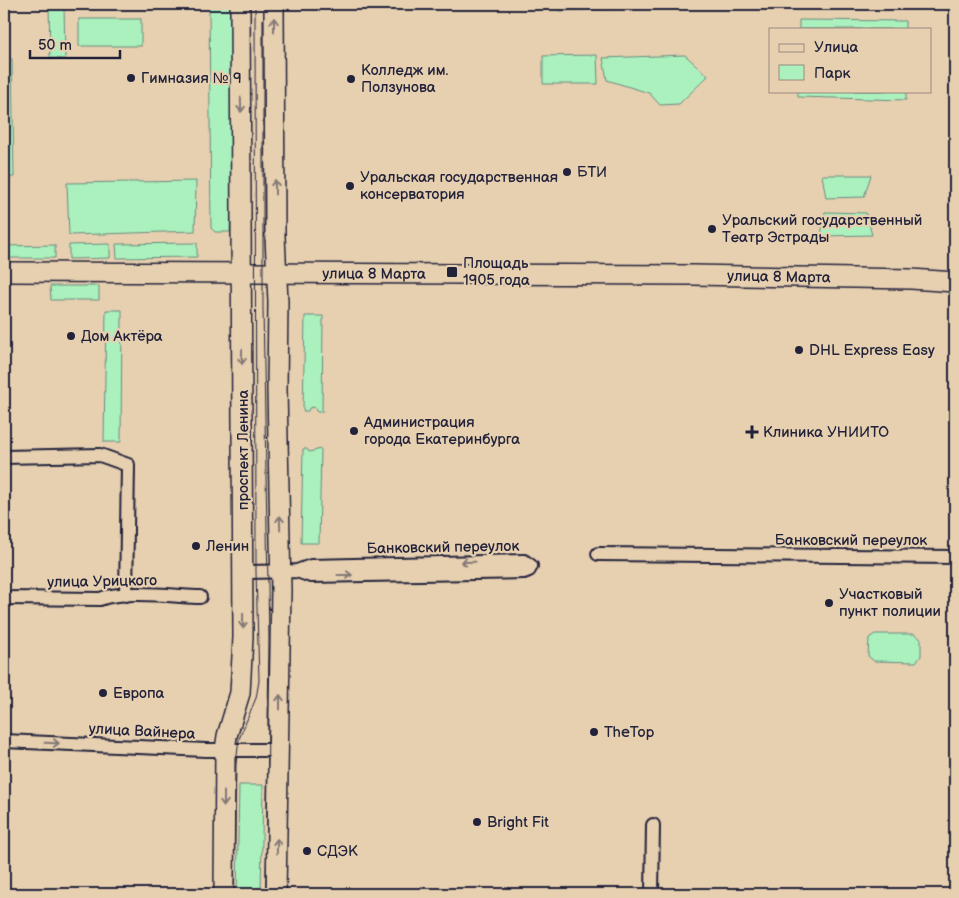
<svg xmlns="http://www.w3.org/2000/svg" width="959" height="898" font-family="'Balsamiq Sans',sans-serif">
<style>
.green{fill:#abf1be;stroke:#668a7c}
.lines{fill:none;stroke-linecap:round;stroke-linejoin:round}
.street-casing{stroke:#22223b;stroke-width:16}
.secondary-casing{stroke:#22223b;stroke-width:22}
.street{stroke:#e7d0b0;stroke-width:12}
.secondary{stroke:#e7d0b0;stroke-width:19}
.tram{stroke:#22223b;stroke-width:1}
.oneway{stroke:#847976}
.poi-dot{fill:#22223b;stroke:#e7d0b0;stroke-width:2}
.labels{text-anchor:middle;stroke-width:4.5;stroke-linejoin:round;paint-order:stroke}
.poi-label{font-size:15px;fill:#22223b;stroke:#e7d0b0;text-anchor:start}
.street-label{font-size:15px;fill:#22223b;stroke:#e7d0b0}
</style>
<rect width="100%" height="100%" fill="#e7d0b0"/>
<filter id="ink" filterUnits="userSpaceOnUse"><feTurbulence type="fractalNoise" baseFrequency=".02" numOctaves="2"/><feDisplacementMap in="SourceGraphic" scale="10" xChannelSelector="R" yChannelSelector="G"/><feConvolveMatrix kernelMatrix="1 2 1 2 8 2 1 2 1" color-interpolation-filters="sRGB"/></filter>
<g filter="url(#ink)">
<g class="green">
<polygon points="49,4 64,4 65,59 50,58"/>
<polygon points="209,4 229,4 231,10 233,111 230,232 215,232 211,228"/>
<polygon points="559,4 652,4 651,7 559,11"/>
<rect x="79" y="19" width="62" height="27"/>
<polygon points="799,20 905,21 905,29 799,29"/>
<polygon points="597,55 598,84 543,84 543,56"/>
<polygon points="685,55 708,76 679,104 660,105 649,93 607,80 603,58"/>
<polygon points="4,59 12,59 14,177 4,177"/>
<polygon points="798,91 906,91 906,100 798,97"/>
<polygon points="822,175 871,175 864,197 826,198"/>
<polygon points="196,181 195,231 69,235 67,183"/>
<polygon points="825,212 866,213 872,235 821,236"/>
<polygon points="197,243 197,257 117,258 116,244"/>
<polygon points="110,244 110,258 69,259 69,245"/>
<polygon points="55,245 55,258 4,258 4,246"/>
<polygon points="50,286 99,286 99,300 51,300"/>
<polygon points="106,310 122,310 121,442 104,442"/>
<polygon points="305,316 323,316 322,412 317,412 314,407 309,408 308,411 303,411"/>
<polygon points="303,449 307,449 309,452 321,449 319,543 301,543"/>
<polygon points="875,634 914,634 921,639 921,656 916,662 874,661 868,656 869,638"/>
<polygon points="239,785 263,785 261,894 237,894"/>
</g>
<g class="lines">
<g class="street-casing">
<g id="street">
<polyline points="4,457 100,455 128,465 126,595"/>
<polyline points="598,554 955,557"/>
<polyline points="244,572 297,571 311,576 524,572 529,570 531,566 524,561 311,566 297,571"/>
<path d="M4 598 100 599C123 590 173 596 200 597"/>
<polyline points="4,741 206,750 280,750"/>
<polyline points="652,894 653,825"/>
</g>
</g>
<g class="secondary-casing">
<g id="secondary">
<polyline points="274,4 275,236 278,302 277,389 281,590 276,894"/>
<path id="s1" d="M4 272 694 275 911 279 955 282"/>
<polyline points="224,894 225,750 227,736 240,693 243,637 240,4"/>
</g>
</g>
<use href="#street" class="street"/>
<use href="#secondary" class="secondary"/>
<g class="tram">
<polyline points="263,19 263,308 269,640 266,894"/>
<polyline points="234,894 236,764 239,739 256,698 259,681 256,572 255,4"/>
</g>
</g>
<defs><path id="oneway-shaft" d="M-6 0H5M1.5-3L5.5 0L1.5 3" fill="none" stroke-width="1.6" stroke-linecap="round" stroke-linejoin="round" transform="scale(1.25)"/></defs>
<g class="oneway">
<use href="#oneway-shaft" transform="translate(274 25) rotate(-90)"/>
<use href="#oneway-shaft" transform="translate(241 105) rotate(89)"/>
<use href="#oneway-shaft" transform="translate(275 187) rotate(-90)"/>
<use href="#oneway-shaft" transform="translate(242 357) rotate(90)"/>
<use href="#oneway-shaft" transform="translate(280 523) rotate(-91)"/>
<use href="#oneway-shaft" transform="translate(468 562) rotate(179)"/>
<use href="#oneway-shaft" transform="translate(345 575)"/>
<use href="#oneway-shaft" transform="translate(243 621) rotate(91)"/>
<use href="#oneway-shaft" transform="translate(280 702) rotate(-90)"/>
<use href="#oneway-shaft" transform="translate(52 743) rotate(2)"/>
<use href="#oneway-shaft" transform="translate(224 799) rotate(90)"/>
<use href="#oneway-shaft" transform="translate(277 846) rotate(-89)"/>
</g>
</g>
<g class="poi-dot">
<circle cx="131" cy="78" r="5"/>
<circle cx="351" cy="79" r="5"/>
<circle cx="567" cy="172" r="5"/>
<circle cx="350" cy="186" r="5"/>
<circle cx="712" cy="229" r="5"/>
<rect x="446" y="266" width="12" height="12" rx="2.5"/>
<circle cx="71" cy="336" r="5"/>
<circle cx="799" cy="350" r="5"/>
<circle cx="354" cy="431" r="5"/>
<path d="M749.5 424.5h5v5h5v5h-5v5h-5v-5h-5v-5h5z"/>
<circle cx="196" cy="546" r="5"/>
<circle cx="829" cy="603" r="5"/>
<circle cx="103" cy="693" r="5"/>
<circle cx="594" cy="732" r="5"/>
<circle cx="477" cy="822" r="5"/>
<circle cx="307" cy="851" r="5"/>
</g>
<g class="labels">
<g class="poi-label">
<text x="361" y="75">Колледж им.<tspan x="361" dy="17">Ползунова</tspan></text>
<text x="141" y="83">Гимназия № 9</text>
<text x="577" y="177">БТИ</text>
<text x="360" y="182">Уральская государственная<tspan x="360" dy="17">консерватория</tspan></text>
<text x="722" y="225">Уральский государственный<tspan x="722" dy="17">Театр Эстрады</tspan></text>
<text x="463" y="268">Площадь<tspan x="463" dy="17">1905 года</tspan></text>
<text x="81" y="341">Дом Актёра</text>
<text x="809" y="355">DHL Express Easy</text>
<text x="364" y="427">Администрация<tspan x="364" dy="17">города Екатеринбурга</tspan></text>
<text x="763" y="437">Клиника УНИИТО</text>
<text x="206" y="551">Ленин</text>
<text x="839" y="599">Участковый<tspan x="839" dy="17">пункт полиции</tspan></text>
<text x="113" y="698">Европа</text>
<text x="604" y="737">TheTop</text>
<text x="487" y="827">Bright Fit</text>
<text x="317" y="856">СДЭК</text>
</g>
<g class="street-label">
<text dy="5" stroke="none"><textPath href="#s1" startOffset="370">улица 8 Марта</textPath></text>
<text dy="5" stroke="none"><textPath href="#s1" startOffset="775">улица 8 Марта</textPath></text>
<text transform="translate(243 450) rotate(-90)" y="5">проспект Ленина</text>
<text x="851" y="545">Банковский переулок</text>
<text transform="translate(443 547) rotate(-1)" y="5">Банковский переулок</text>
<text transform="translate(102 581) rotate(-1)" y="5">улица Урицкого</text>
<text transform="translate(142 731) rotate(3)" y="5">улица Вайнера</text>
</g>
</g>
<rect width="959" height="898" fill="none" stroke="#e7d0b0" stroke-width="20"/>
<rect x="10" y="10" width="939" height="878" fill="none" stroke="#22223b" stroke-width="2" filter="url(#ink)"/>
<rect x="769" y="28" width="162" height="65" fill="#e7d0b0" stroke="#988a81"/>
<rect x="779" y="44" width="25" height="8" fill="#e7d0b0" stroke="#988a81"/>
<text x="814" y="52" font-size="15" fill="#22223b">Улица</text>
<rect x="779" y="65" width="25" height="15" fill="#abf1be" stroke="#988a81"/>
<text x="814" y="78" font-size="15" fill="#22223b">Парк</text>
<path d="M30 50v8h90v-8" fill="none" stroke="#22223b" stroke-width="2.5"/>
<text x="38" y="50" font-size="15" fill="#22223b" stroke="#e7d0b0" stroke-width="4" paint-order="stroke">50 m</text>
</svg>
